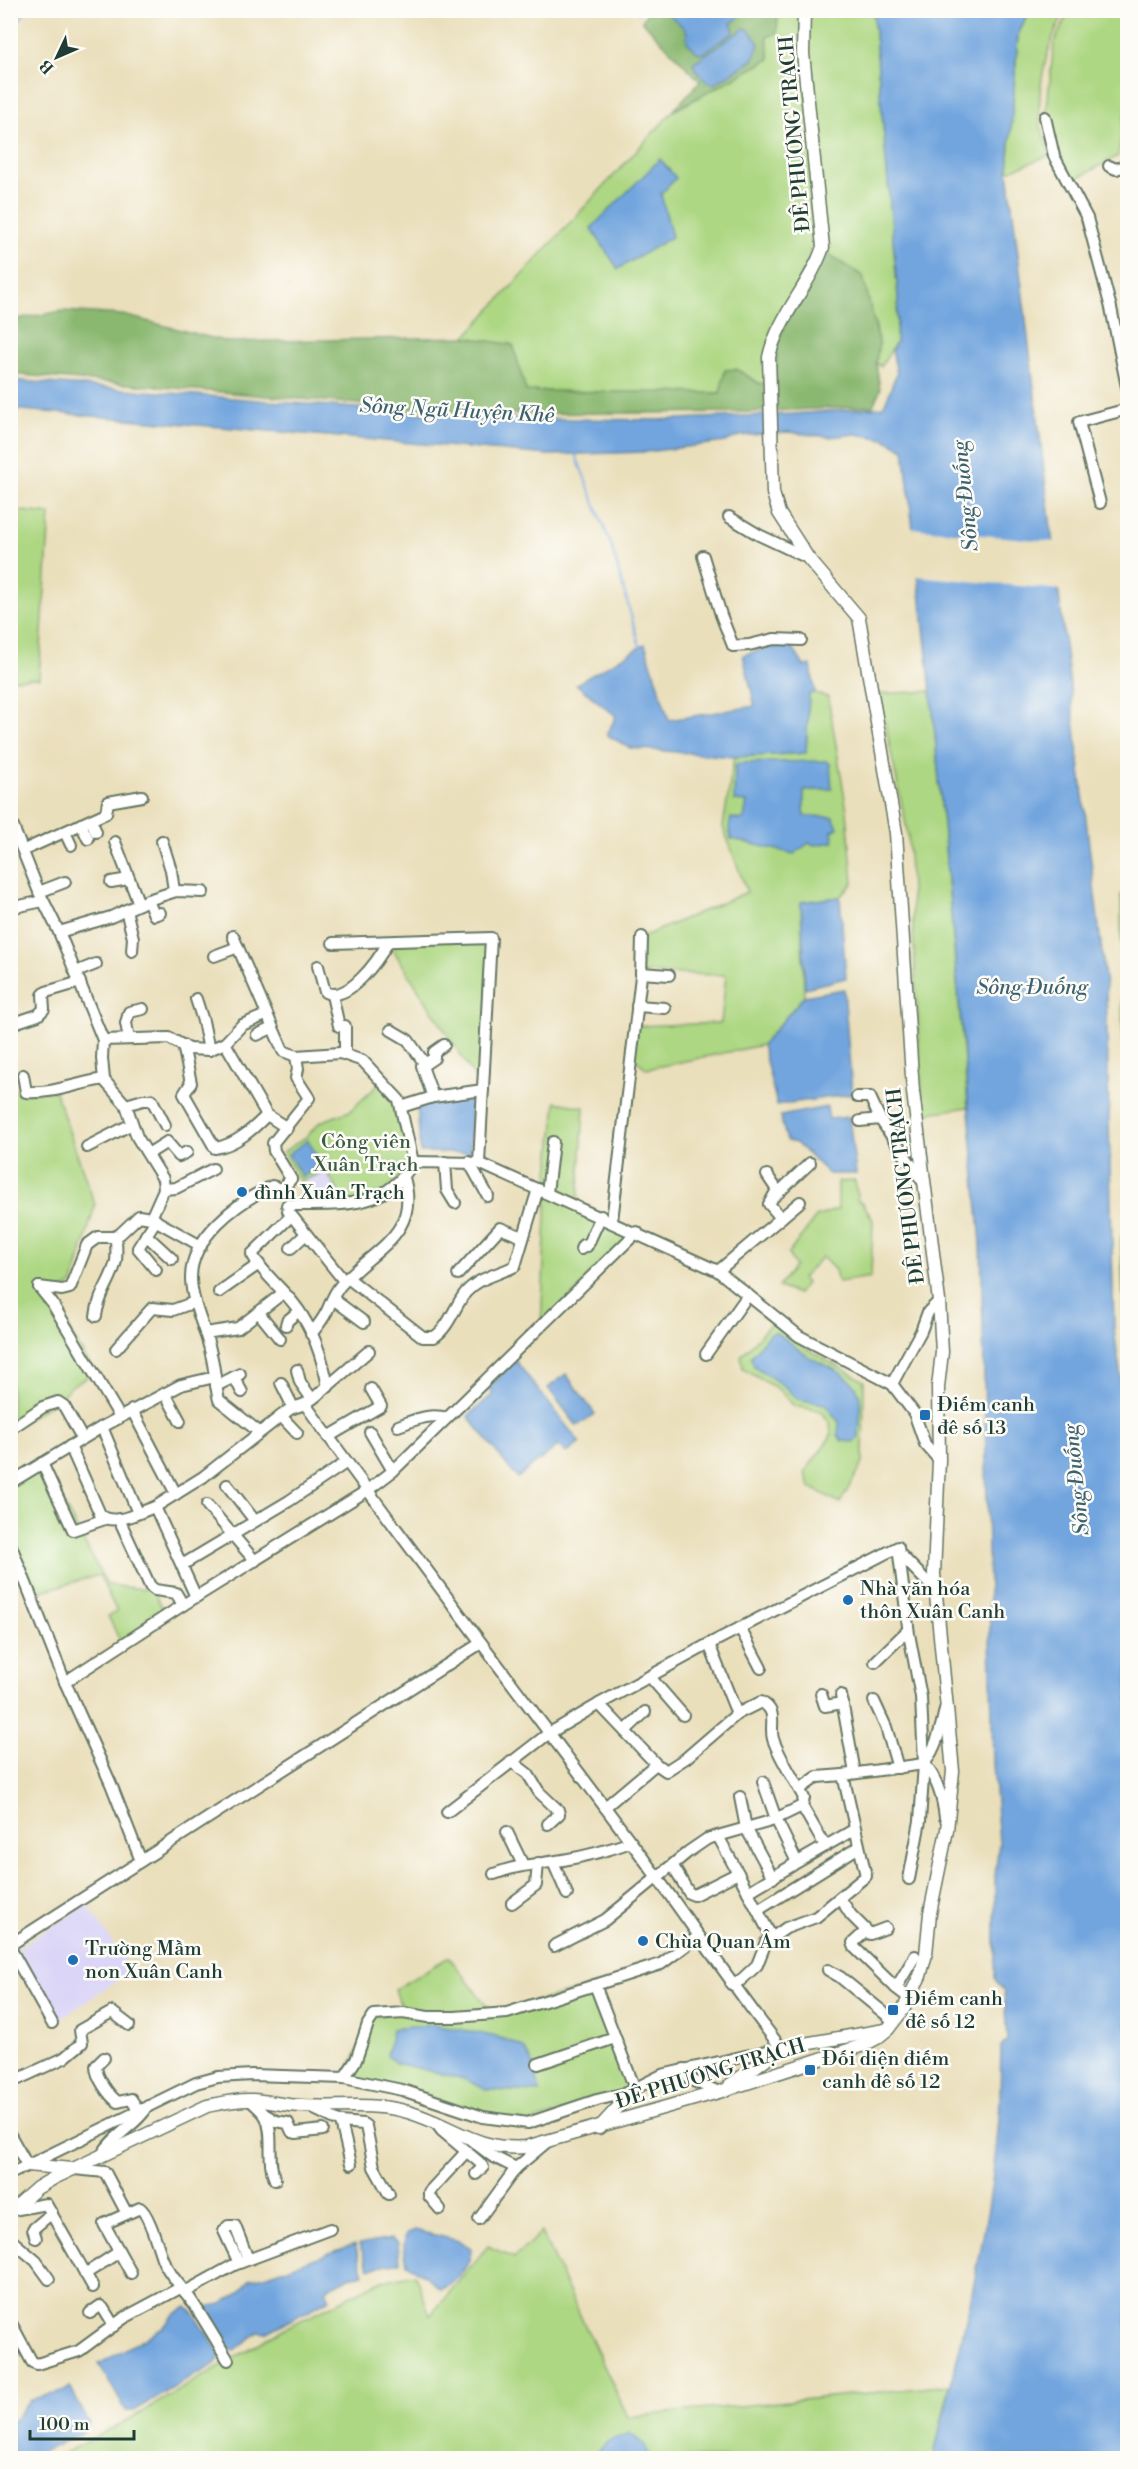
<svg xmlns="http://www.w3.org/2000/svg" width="1138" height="2469" font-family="'Libre Bodoni',serif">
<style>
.built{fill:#dbd6f7}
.green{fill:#add782;stroke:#668a5b;stroke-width:1.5}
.forest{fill:#8ab870;stroke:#547a52;stroke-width:1.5}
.water{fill:#72a5de;stroke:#487189;stroke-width:1.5}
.pier{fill:#eadfbb}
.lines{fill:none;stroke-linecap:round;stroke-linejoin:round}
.stream{stroke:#72a5de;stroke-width:2}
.canal{stroke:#72a5de;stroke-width:8}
.minor-casing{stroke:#667663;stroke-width:14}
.major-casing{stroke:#667663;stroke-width:15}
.minor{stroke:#fff;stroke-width:10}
.major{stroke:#fff;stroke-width:12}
.poi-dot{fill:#1f6fb2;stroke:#fdfcf7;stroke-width:2}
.labels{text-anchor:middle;stroke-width:5;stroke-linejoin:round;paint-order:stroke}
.street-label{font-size:20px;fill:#1f3d34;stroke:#fdfcf7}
.park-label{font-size:20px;fill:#3b5c44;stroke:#fdfcf7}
.poi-label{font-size:20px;fill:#1f3d34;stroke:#fdfcf7;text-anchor:start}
.water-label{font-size:21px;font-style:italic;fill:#3c6170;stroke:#fdfcf7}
</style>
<rect width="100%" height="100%" fill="#fdfcf7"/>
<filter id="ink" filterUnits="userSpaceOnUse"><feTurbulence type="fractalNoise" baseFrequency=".0167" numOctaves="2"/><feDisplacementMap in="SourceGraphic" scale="12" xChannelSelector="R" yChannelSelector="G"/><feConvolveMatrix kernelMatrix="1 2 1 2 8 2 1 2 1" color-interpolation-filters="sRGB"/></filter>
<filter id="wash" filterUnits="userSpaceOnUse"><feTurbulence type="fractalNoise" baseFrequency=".008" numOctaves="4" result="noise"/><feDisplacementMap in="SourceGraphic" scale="24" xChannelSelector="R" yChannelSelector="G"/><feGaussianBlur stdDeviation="1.35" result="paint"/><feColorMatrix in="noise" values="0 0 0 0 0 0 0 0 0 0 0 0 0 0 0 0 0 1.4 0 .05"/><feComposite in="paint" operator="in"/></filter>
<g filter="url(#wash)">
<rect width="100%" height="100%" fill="#eadfbb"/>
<g class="built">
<polygon points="326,1171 346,1204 309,1202 300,1182"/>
<polygon points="87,1904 131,1971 57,2021 16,1949"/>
</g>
<g class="green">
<polygon points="778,11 873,11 898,296 896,342 881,367 876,362 879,343 875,322 839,262 822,251 777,352 776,381 760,384 736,369 720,393 526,391 513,345 465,337 673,111 769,59 767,37 777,33"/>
<path d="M1030 11H1065C1048 43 1037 82 1040 119 1041 131 1047 144 1051 155L1008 171 1018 35Z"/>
<polygon points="1069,11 1127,11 1127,114 1124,118 1118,156 1072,181 1056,156 1046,116 1054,43"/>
<polygon points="11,510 50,514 39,678 11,679"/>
<polygon points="931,691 968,1107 923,1114 908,835 879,694"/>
<polygon points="809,693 815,693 828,697 847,811 853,883 840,897 801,902 804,996 762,1045 647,1069 631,1056 635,1026 721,1023 726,975 641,973 642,937 747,892 723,827 734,757 806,753"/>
<polygon points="1127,894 1128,894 1127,1103 1123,1076 1121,895"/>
<polygon points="491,938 483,1090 388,942"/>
<polygon points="382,1081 399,1100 413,1162 386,1192 346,1204 326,1171 300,1182 283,1152 306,1137 320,1122 350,1111"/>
<polygon points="11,1089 26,1092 55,1091 95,1205 73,1284 62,1290 52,1302 95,1373 74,1384 55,1402 11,1429"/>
<polygon points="556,1102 584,1107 578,1206 637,1232 541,1326 547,1193"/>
<polygon points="855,1181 858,1201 862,1202 873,1220 871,1277 838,1282 835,1270 822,1257 802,1278 806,1283 798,1294 778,1287 795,1266 788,1254 816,1217 838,1209 838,1182"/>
<polygon points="773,1321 805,1348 864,1381 863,1463 840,1503 810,1487 805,1472 831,1436 830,1423 821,1411 794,1406 778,1389 743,1369 741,1356"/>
<polygon points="42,1463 107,1585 153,1590 166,1616 122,1645 108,1616 117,1612 99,1575 31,1594 11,1543 11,1483"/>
<polygon points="449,1957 493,2014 595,1985 635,2089 528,2123 344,2078 374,2015 403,2013 395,1989"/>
<polygon points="541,2232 628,2417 950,2385 933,2458 55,2458 130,2419 285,2328 378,2282 415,2274 430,2316 488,2246 514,2258"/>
</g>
<g class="forest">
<polygon points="648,11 778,11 777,33 767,37 770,59 673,111 700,81 642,21"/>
<polygon points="822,251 863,276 879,343 876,362 880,390 873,406 747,412 476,414 11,374 11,320 63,311 123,315 228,342 465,337 513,345 526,391 720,393 725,370 736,369 760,384 776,380 777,349 779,338"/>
<polygon points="1127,1215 1127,1359 1124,1327 1121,1239"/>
</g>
<g class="water">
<polygon points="665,11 665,10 745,11 731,24 734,29 733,33 703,53 698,53 687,42 687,33 685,29"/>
<path d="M873 11H1029L1018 35 1008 171 1106 986 1114 1330 1128 1425 1127 2458H933C959 2350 988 2241 998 2130 1001 2103 1000 2075 1001 2047L1007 2041 1004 1992 995 1979V1875L999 1843 993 1764 981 1244 931 691 904 449 884 439 856 434 829 437 788 432 739 436 725 442 646 452 549 455 11 409 10 380 479 418 656 420 793 414 882 407C891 397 890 385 897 374L892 350 896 342 898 296Z"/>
<path d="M745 28 750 31 759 44 753 60 714 84C705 82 695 71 693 63Z"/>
<polygon points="660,159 676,178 661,194 672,237 618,269 591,228"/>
<polygon points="645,644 669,720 755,706 743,655 763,649 791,645 804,666 811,665 815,693 809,694 806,753 734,757 630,748 607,735 616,716 576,684"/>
<polygon points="826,761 830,764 832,789 804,791 804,816 833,817 838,828 832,831 834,842 815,845 809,843 794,854 731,839 729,827 731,818 740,820 744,818 747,802 734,801 735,767 738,763"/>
<polygon points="840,897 846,978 805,988 801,902"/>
<polygon points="844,989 852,1094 777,1105 762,1045 804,996"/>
<polygon points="473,1095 470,1153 420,1152 417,1104"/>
<polygon points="827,1107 829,1119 849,1117 856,1174 829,1174 796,1143 787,1141 780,1116"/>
<polygon points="308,1140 322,1165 302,1177 288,1154"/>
<path d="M775 1332C786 1338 795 1347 805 1354 821 1365 844 1370 856 1387 864 1399 859 1423 859 1438L853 1442 842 1441 838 1435 839 1422 825 1404 797 1399 785 1387 754 1366 751 1357 769 1334Z"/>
<polygon points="515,1360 580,1443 567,1453 558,1446 517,1478 468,1416 493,1394 489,1388"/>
<polygon points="566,1374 595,1414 577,1426 548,1388"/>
<path d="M431 2025C451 2028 509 2036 523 2048 534 2058 537 2078 540 2092L487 2090 464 2079 396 2063 387 2056 392 2029Z"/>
<path d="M415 2230 459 2241 471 2248C472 2263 455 2286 440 2289L426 2276 407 2264 404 2246 406 2234Z"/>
<polygon points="392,2238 398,2243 400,2262 369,2268 359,2244"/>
<path d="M355 2244 364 2274 349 2277 326 2289 330 2299 266 2333 259 2332 233 2351C223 2348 221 2331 213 2322 209 2317 206 2318 203 2311L206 2307 222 2304 242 2290 250 2279 265 2276Z"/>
<polygon points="187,2307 195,2315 221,2356 215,2364 133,2411 126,2411 99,2364 163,2328 173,2315"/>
<path d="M70 2387 89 2423 83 2432 31 2458H11V2421C21 2417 21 2407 30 2401 43 2393 59 2397 70 2387Z"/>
<polygon points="630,2433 643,2444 652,2458 593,2458 593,2455 610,2440"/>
</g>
<polygon class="pier" points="910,528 1056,542 1062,590 916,576"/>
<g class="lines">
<g class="stream">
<polyline points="636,10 639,13"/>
<polyline points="10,32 27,10"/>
<polyline points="575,453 611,545 640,647"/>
</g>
<polyline class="canal" points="10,17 15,10"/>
</g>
</g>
<g filter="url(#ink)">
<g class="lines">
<g class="minor-casing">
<g id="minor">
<polyline points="1045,117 1054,156 1087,218 1111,308 1128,392"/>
<polyline points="1109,166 1116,169 1128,165"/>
<polyline points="1100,503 1079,422 1128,409"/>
<polyline points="729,517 759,535 808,558"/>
<polyline points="703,556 721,615 733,646 749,645 774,639 801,640"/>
<polyline points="10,819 39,892 59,932 103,1040 102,1058 104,1080 126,1105 137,1137 163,1179 164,1189 151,1218"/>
<polyline points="91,820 96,832"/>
<polyline points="81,824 88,839"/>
<polyline points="65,832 71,845"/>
<polyline points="162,841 171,870 174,891"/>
<polyline points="115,842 139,904"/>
<polyline points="24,850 106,813 108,802 142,796"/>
<polyline points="111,882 129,879"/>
<polyline points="39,892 65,882"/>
<polyline points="148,900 154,915 160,913"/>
<polyline points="10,908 43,901"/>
<polyline points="126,910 133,938 132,951"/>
<polyline points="59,932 111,917 148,900 176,891 203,892"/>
<polyline points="233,936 283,1051 296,1056 340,1053 363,1061 399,1100 413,1162"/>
<polyline points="333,943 491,938 479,1163"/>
<polyline points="214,956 238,947"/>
<path d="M318 966 325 992C348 1004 379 959 388 942"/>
<polyline points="76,972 96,964"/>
<polyline points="641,973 669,975"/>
<polyline points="332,995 339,1026 345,1026 345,1054"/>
<polyline points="196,999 203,1021 209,1050"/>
<polyline points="637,1006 665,1008"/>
<polyline points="14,1023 38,1015 44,1009 43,995 46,992 80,982"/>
<polyline points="391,1030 408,1040 425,1064"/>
<polyline points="257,1035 272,1028"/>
<polyline points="129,1039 126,1023 129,1012 143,1009"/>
<polyline points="103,1040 169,1038 189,1049 209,1050 225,1043 242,1025 266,1015"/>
<polyline points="225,1043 267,1115 287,1128"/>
<path d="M183 1045 191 1083 184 1094 215 1148C236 1145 253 1129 267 1115"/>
<path d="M23 1075 26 1092C54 1094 77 1083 104 1079"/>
<polyline points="433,1097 422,1066 434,1058 434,1052 444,1045"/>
<polyline points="857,1097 870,1097 880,1119"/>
<polyline points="126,1105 143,1100 152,1100 165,1125"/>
<polyline points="401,1107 433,1097 483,1090"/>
<polyline points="860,1121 880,1119 923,1182"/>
<polyline points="87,1147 132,1124"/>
<polyline points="148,1154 167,1142 179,1156 187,1152"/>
<polyline points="445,1162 447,1190 455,1203"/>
<polyline points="469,1162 488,1196"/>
<polyline points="767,1175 777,1190 769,1204 781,1218"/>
<polyline points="164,1189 176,1188 213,1169"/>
<polyline points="282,1189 291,1179 274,1151 273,1143 309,1098 296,1078 298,1069 296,1056"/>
<polyline points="547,1193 553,1142"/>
<polyline points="776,1195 810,1163"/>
<path d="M287 1205C336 1204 386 1212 413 1162L479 1163 718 1271 799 1336 892 1384 914 1413 925 1444 939 1460"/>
<polyline points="288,1211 344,1281"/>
<path d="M291 1216 252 1254C263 1275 284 1289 297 1308 314 1331 323 1360 328 1387"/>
<polyline points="612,1221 641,976 642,937"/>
<polyline points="146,1235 172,1259"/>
<polyline points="291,1248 306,1234"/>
<polyline points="581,1249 583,1245 587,1246 601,1216"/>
<polyline points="156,1270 138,1248 156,1220"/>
<polyline points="718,1271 800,1202"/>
<polyline points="458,1274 500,1228 522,1237"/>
<path d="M348 1278 423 1337H434C449 1328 455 1305 466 1292 481 1276 498 1275 515 1266L538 1189"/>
<polyline points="39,1287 62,1290 70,1288 87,1245 98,1237 115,1237 120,1234 139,1216 151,1218 201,1246"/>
<polyline points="39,1287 52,1303 120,1417"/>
<polyline points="219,1292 259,1264"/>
<polyline points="333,1299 364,1322"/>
<polyline points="259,1313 280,1339"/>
<path d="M96 1316C99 1292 111 1283 116 1261 117 1253 116 1244 116 1236"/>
<polyline points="286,1325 287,1321 299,1311"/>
<polyline points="205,1333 238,1328 283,1293"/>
<path d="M311 1334C317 1327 323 1319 327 1311 331 1302 334 1293 340 1286 371 1250 421 1235 404 1178"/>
<polyline points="116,1349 152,1308 173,1310 195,1302"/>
<polyline points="706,1354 748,1295"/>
<polyline points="297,1370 300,1382 312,1399"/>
<polyline points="234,1377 242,1392"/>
<polyline points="281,1383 293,1407"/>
<polyline points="892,1384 921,1331 928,1312 939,1301"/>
<polyline points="216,1386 240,1374"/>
<polyline points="165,1393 180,1421"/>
<polyline points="132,1410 176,1494"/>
<polyline points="281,1416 297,1433"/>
<path d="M398 1426C415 1420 429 1413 447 1418"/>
<polyline points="102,1427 138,1513"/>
<polyline points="10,1429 43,1407 58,1402 64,1406 82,1438"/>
<path d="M259 1432 219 1400C215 1385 215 1369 211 1354 206 1329 192 1305 191 1279 190 1237 238 1202 272 1186L282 1189"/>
<polyline points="370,1432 393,1471"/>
<polyline points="328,1437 381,1406 371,1389"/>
<path d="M70 1446 100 1514C113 1528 139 1512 155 1507L196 1597"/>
<polyline points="42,1463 73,1530 105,1519"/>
<polyline points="10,1483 102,1427 181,1385 215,1377"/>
<polyline points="227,1485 255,1521"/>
<polyline points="207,1505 255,1561"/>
<polyline points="155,1507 203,1477 290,1409 305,1404 315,1397 369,1351"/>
<polyline points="119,1519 150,1586 155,1590 176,1593 183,1605"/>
<polyline points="10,1543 65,1682 111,1784 141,1861"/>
<polyline points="898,1552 936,1591"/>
<polyline points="182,1565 289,1501 347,1462"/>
<polyline points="740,1628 761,1668"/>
<path d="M709 1644 737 1714 761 1702C779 1711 769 1725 773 1739 780 1759 794 1779 804 1798L802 1806 825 1846"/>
<polyline points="875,1662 908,1630"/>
<polyline points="650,1677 683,1715"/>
<polyline points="65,1682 183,1605 368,1490 393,1471 637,1232"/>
<polyline points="821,1694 825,1706 843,1703"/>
<polyline points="841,1695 855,1773"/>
<polyline points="874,1701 886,1727 898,1768"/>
<polyline points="599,1704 656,1764 666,1771 686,1758 737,1714"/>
<polyline points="625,1731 645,1712"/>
<polyline points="511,1761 528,1774 539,1792 558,1810 559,1814 548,1824"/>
<path d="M924 1764C936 1748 941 1729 945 1709"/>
<polyline points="800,1789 817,1777 843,1775"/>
<polyline points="740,1797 746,1828 773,1878"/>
<polyline points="605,1807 656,1764"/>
<polyline points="447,1812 548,1734 599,1704 709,1644 898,1547 909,1634 921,1697 924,1764 920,1821 909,1879"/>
<polyline points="507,1832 523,1865"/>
<polyline points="718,1836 738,1873"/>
<polyline points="553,1862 567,1894"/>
<polyline points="796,1863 855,1829"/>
<polyline points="673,1866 689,1893 694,1895 738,1873 772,1938"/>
<path d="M494 1874C517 1865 539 1864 563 1860 587 1856 609 1850 631 1842"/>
<polyline points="748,1892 793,1865 796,1860 776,1819 763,1782"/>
<polyline points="840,1898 851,1915 870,1934 886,1928"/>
<polyline points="512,1903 536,1885 538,1863"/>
<polyline points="758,1910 859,1847"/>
<polyline points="866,1931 853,1943 855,1948 896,1988 909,1998"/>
<polyline points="10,1945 481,1643"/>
<polyline points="554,1946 605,1920 688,1852 707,1839 771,1821 802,1806"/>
<polyline points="10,1948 52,2023"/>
<polyline points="828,1970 840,1977 894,2021"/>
<path d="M731 1984 741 1980 757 1965 766 1942 786 1928 816 1917 866 1876 843 1775 924 1764C937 1778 943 1799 945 1818"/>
<polyline points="595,1985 635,2089"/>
<polyline points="896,1988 915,1956"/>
<path d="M104 2058 96 2066C96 2077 109 2096 118 2102L131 2099 138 2110"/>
<polyline points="538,2064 615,2038"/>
<polyline points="684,2069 689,2079 719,2092"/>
<polyline points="344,2078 356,2060 368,2024 374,2015 403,2013 428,2017 455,2017 507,2013 661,1964 699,1936"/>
<polyline points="10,2083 64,2058 82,2043 80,2030 112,2012 129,2025"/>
<path d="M250 2100C255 2105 263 2111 266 2117 275 2136 266 2160 275 2180"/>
<polyline points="310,2107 341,2122 351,2164"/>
<polyline points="266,2115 276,2121 288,2123 292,2132 296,2133 323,2130"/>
<polyline points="341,2122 363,2124 366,2126 374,2167 389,2194"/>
<polyline points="436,2123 442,2131 479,2162 483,2167 476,2174"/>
<polyline points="10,2135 27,2165"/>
<polyline points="471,2140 492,2156 516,2168"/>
<path d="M103 2153C114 2134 137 2125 148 2106"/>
<polyline points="74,2169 105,2172 126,2212"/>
<path d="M10 2174 196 2083 218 2077 252 2075 344 2078 402 2090 483 2117 528 2123 597 2100 626 2093 662 2075 781 2048C729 1981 682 1910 631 1842 522 1696 411 1552 305 1404"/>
<polyline points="440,2209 429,2196 429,2192 466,2152"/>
<polyline points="13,2210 46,2204 93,2287"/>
<polyline points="479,2219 516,2168 547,2142"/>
<polyline points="36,2238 33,2229 52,2213"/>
<polyline points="10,2239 36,2261 49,2279"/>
<polyline points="239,2263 224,2231 228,2226 235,2226 248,2259"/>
<path d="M131 2273 104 2224 140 2208C149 2214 158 2247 162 2258 168 2274 182 2287 191 2300 204 2319 216 2340 228 2360"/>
<polyline points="85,2274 119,2252"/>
<polyline points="185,2292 234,2265 330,2229"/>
<polyline points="90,2313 100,2306 103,2308 114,2326"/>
<polyline points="10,2321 32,2362 37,2364 79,2351 124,2318 180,2288"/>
</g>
</g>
<g class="major-casing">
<g id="major">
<polyline points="730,2085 781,2048 885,2030"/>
<polyline points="599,2128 635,2089"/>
<polyline points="27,2165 72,2169"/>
<path d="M10 2212 37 2188 54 2178 207 2106C221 2103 237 2099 252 2100 269 2101 286 2106 303 2106 337 2108 375 2102 408 2112 453 2125 475 2151 526 2147L722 2091 864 2045 877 2038 888 2029 904 2008 920 1976 926 1954 930 1913 947 1830 953 1771 934 1574 939 1460 938 1387 942 1352 939 1301 913 1092 896 833 859 618 808 558 779 513 773 493 769 357C778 316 810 286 823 247L803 53 804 10"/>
</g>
</g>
<use href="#minor" class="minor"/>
<use href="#major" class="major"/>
</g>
</g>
<g class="poi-dot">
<circle cx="242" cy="1192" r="6"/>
<rect x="919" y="1409" width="12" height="12" rx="3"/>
<circle cx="848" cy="1600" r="6"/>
<circle cx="643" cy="1941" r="6"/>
<circle cx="73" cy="1960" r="6"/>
<rect x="887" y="2004" width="12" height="12" rx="3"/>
<rect x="804" y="2064" width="12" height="12" rx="3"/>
</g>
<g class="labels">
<g class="street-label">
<text transform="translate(794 134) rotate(-95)" y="7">ĐÊ PHƯƠNG TRẠCH</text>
<text transform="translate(905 1186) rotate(-97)" y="7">ĐÊ PHƯƠNG TRẠCH</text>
<text transform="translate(710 2073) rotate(-17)" y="7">ĐÊ PHƯƠNG TRẠCH</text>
</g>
<g class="park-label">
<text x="366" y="1148">Công viên<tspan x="366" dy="23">Xuân Trạch</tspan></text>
</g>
<g class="poi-label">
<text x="254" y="1199">đình Xuân Trạch</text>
<text x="937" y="1411">Điếm canh<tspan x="937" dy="23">đê số 13</tspan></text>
<text x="860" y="1595">Nhà văn hóa<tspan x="860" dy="23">thôn Xuân Canh</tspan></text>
<text x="655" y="1948">Chùa Quan Âm</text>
<text x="85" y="1955">Trường Mầm<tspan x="85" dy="23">non Xuân Canh</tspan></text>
<text x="905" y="2005">Điếm canh<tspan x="905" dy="23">đê số 12</tspan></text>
<text x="822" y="2065">Đối diện điếm<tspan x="822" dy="23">canh đê số 12</tspan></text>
</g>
<g class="water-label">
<text transform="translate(457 410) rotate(3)" y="7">Sông Ngũ Huyện Khê</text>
<text transform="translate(965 496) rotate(-96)" y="7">Sông Đuống</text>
<text x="1032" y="994">Sông Đuống</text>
<text transform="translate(1076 1480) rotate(-96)" y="7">Sông Đuống</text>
</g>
</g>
<rect width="1138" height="2469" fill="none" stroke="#fdfcf7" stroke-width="36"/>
<g transform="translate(57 57) rotate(226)" stroke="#fdfcf7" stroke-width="4.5" paint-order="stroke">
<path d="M0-4.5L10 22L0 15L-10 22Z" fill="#1f3d34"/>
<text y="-9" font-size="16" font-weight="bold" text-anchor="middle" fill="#1f3d34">B</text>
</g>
<path d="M30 2430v9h104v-9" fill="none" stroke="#1f3d34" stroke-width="3"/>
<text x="39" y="2430" font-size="18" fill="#1f3d34" stroke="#fdfcf7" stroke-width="4.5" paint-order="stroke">100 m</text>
</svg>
